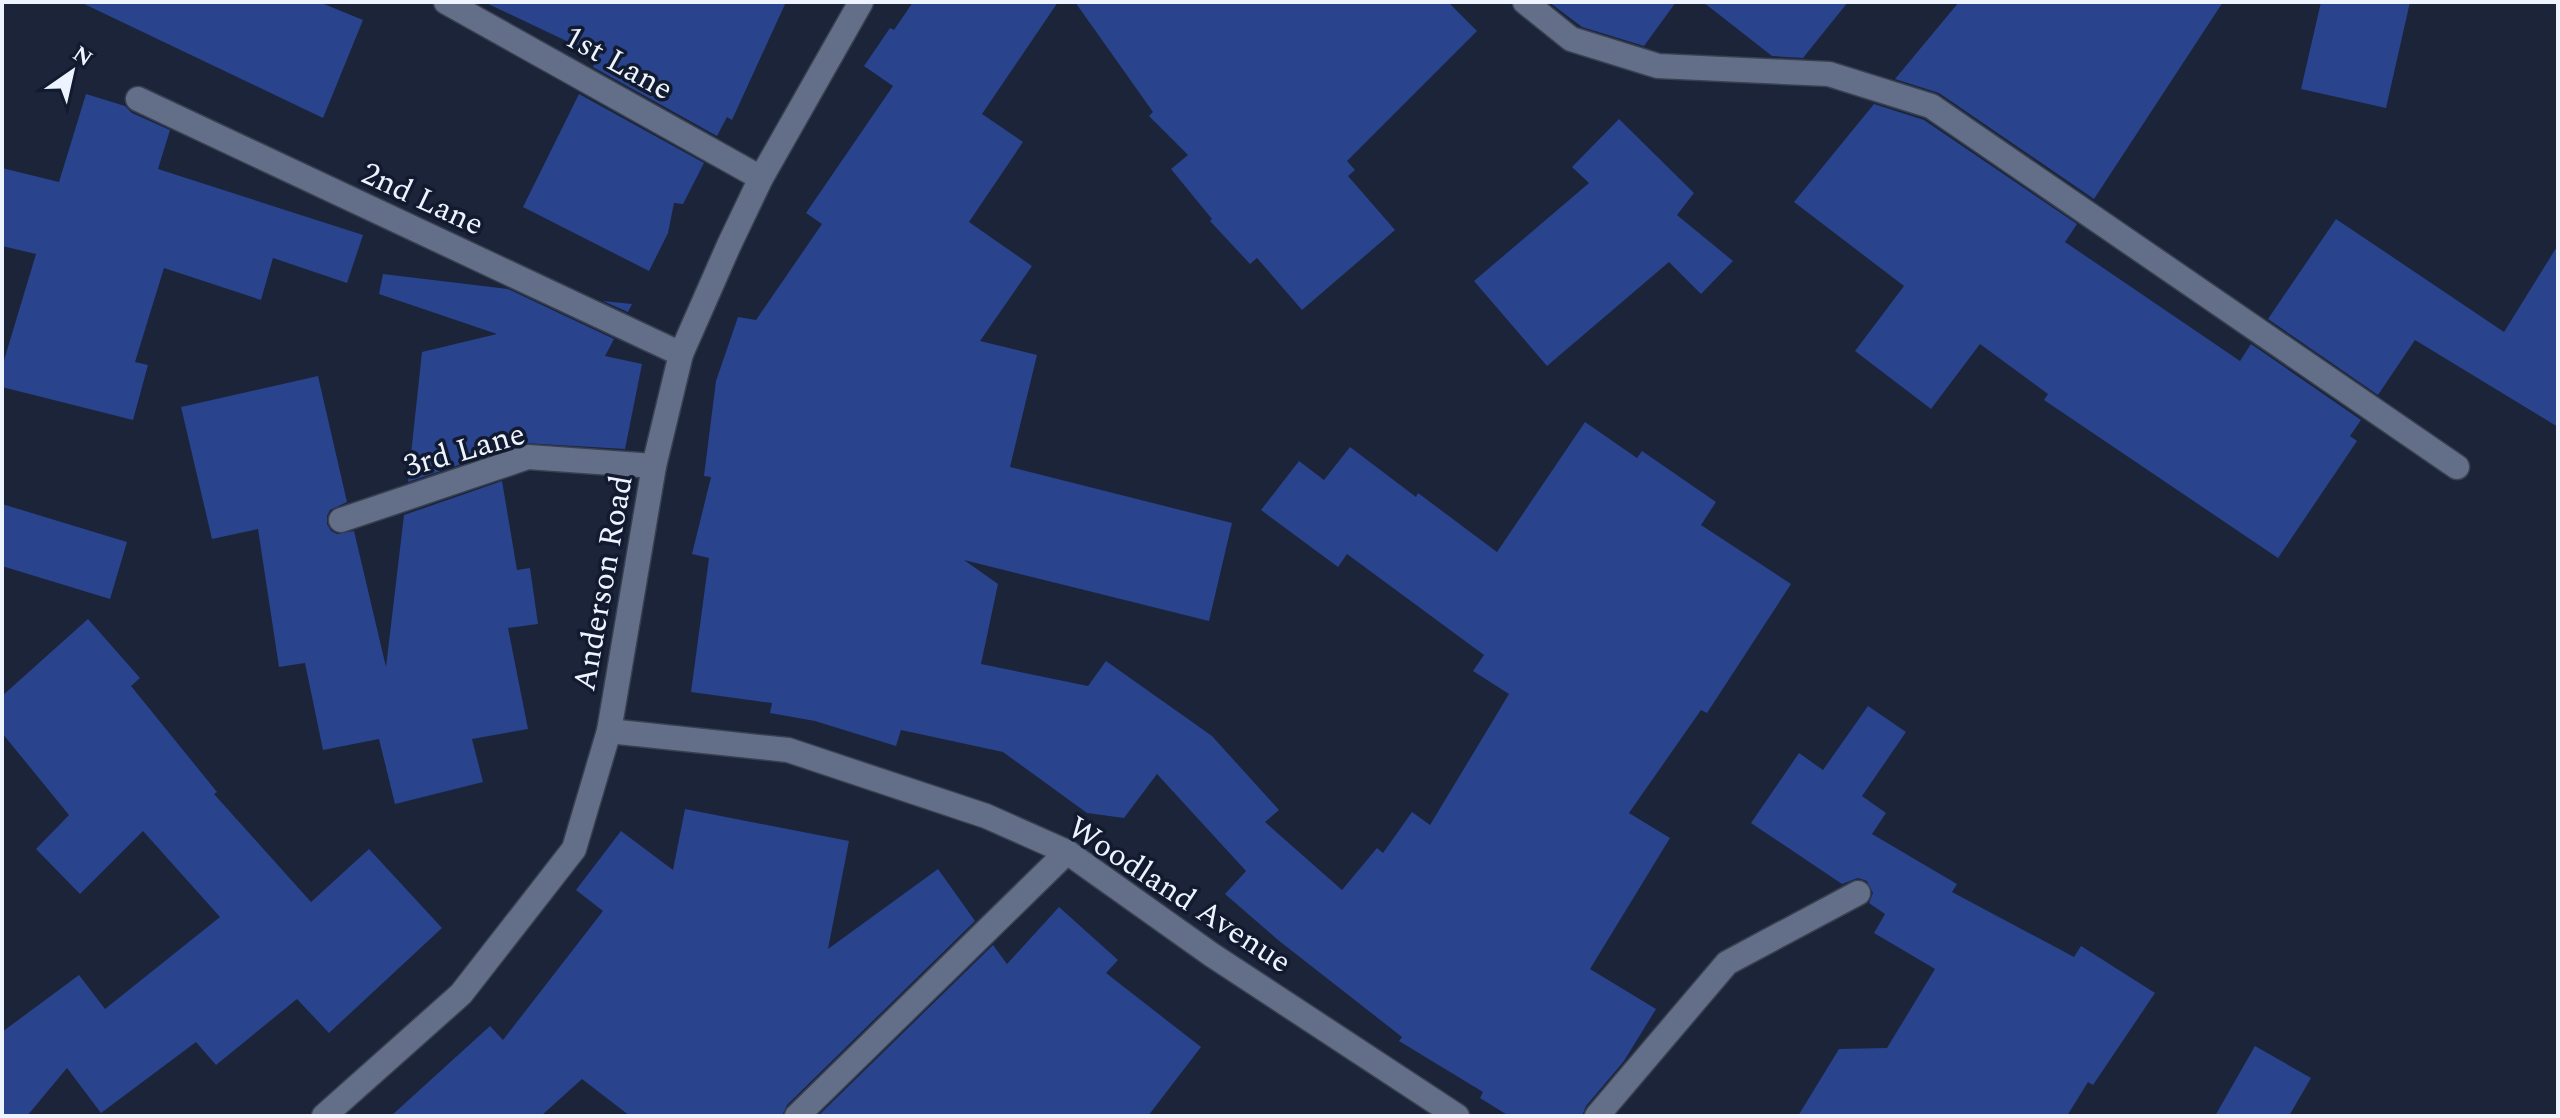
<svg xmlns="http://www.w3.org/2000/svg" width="2560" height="1118" font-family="Spectral,serif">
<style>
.building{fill:#29438d}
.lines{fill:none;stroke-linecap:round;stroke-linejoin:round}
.lane-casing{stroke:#394051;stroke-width:27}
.street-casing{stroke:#394051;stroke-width:27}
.secondary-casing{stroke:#394051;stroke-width:27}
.lane{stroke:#636f88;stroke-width:24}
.street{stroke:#636f88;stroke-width:24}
.secondary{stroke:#636f88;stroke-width:24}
.labels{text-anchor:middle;stroke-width:7;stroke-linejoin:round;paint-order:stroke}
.street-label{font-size:32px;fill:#edf3ff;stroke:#121a2f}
</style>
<rect width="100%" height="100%" fill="#1b2439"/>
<g class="building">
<polygon points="80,2 319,2 363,20 323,118"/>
<polygon points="484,2 786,2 732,120 727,117 717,136 593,67 598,56"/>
<polygon points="913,2 1058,2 982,114 1023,142 969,222 1032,266 980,341 1037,355 1010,467 1232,523 1209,621 964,560 998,584 981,664 1088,686 1106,661 1212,736 1279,810 1265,822 1342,890 1377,848 1383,853 1412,812 1430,825 1509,694 1473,671 1484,655 1347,554 1338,567 1261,510 1299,461 1324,480 1350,447 1416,497 1418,493 1497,552 1585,422 1637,458 1642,451 1716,502 1701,525 1791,584 1707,713 1701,710 1629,813 1670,838 1590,969 1656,1009 1624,1061 1586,1106 1582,1116 1509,1116 1480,1098 1483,1092 1399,1041 1402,1037 1278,940 1225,894 1246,871 1157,774 1124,818 1087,813 1003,752 901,730 896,746 815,721 770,713 772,703 691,692 709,558 692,554 711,477 704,476 716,381 738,317 756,320 822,224 806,213 893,86 864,66 890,28 894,30"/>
<polygon points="1075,2 1448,2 1477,31 1347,161 1355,170 1348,176 1395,230 1302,310 1257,258 1250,264 1210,221 1212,219 1171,169 1188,155 1149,116 1153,112"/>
<polygon points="1549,2 1676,2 1644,46 1582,27"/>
<polygon points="1703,2 1848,2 1803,58 1772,56"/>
<polygon points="1959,2 2223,2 2094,199 1939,93 1895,79"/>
<polygon points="2321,2 2410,2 2386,108 2301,89"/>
<polygon points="86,94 125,106 132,113 170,130 158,169 363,235 347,283 273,258 261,300 164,268 135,362 148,365 133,420 2,387 2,367 36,254 2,246 2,168 59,182"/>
<polygon points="579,94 704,163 683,204 674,203 668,233 649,271 523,207"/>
<polygon points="1874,104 1924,120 2077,224 2065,242 2240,361 2251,344 2361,420 2350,436 2357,441 2278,558 2044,400 2048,394 1980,344 1931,409 1855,351 1904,286 1794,202"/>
<polygon points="1619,119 1694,193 1677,215 1733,261 1701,294 1669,262 1547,366 1474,281 1589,183 1572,167"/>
<polygon points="2336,219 2504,332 2558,245 2558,427 2415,340 2378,395 2268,319"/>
<polygon points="383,274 508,289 614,339 605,356 642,364 625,449 524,443 408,482 422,352 497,334 379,294"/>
<polygon points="603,301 632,304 628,312"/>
<polygon points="318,376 347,502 330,510 327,516 327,524 331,531 337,534 354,531 386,667 404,515 502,481 517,570 530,568 538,624 508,628 528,729 472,739 483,782 395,804 379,739 323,750 305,663 279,667 258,529 212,539 181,407"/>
<polygon points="2,504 127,542 110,599 2,566"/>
<polygon points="88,619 140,678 131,686 217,792 214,794 311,902 369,849 442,928 329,1033 297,999 216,1065 196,1042 101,1113 67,1068 27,1116 2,1116 2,1032 79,975 105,1009 220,917 143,831 80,894 36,849 69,815 2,733 2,696"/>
<polygon points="1868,706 1906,732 1862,796 1886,813 1872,834 1957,884 1952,892 2074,957 2081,946 2155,993 2093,1085 2088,1082 2067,1116 1798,1116 1839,1049 1887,1048 1935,969 1874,933 1885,914 1869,903 1873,893 1867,881 1858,878 1842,884 1751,823 1799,753 1823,770"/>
<polygon points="685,809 849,841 828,949 938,869 975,921 787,1105 782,1116 630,1116 582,1079 541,1116 391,1116 490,1026 503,1040 603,911 576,890 621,831 673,870"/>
<polygon points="1059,907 1118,960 1106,973 1201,1047 1148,1116 818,1116 993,945 1007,964"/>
<polygon points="2255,1046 2311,1078 2289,1116 2215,1116"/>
</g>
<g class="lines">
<g class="lane-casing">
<polyline id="lane" points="1597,1116 1727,963 1858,893"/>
</g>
<g class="street-casing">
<g id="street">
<polyline points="446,2 761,178"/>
<polyline points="1525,2 1571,39 1658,66 1829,74 1931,106 2457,467"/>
<polyline points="138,99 681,354"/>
<polyline points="341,520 528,457 654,466"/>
<polyline points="797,1116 1067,852"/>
</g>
</g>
<g class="secondary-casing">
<g id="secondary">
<polyline points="609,731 788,750 986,816 1067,852 1212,955 1457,1116"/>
<polyline points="324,1116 461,994 574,849 609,731 654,466 681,354 729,245 761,178 861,2"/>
</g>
</g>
<use href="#lane" class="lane"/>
<use href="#street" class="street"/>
<use href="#secondary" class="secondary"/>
</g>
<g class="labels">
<g class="street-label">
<text transform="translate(619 62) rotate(29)" y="11">1st Lane</text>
<text transform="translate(423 198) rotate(25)" y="11">2nd Lane</text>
<text transform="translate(464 449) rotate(-16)" y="11">3rd Lane</text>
<text transform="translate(602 583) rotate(-80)" y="11">Anderson Road</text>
<text transform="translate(1180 894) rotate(33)" y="11">Woodland Avenue</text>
</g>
</g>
<rect width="2560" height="1118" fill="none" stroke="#edf3ff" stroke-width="8"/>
<g transform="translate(72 72) rotate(34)" stroke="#121a2f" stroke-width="6" paint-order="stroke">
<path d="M0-6L14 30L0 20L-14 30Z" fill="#edf3ff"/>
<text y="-12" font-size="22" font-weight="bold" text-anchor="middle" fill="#edf3ff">N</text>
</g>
</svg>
